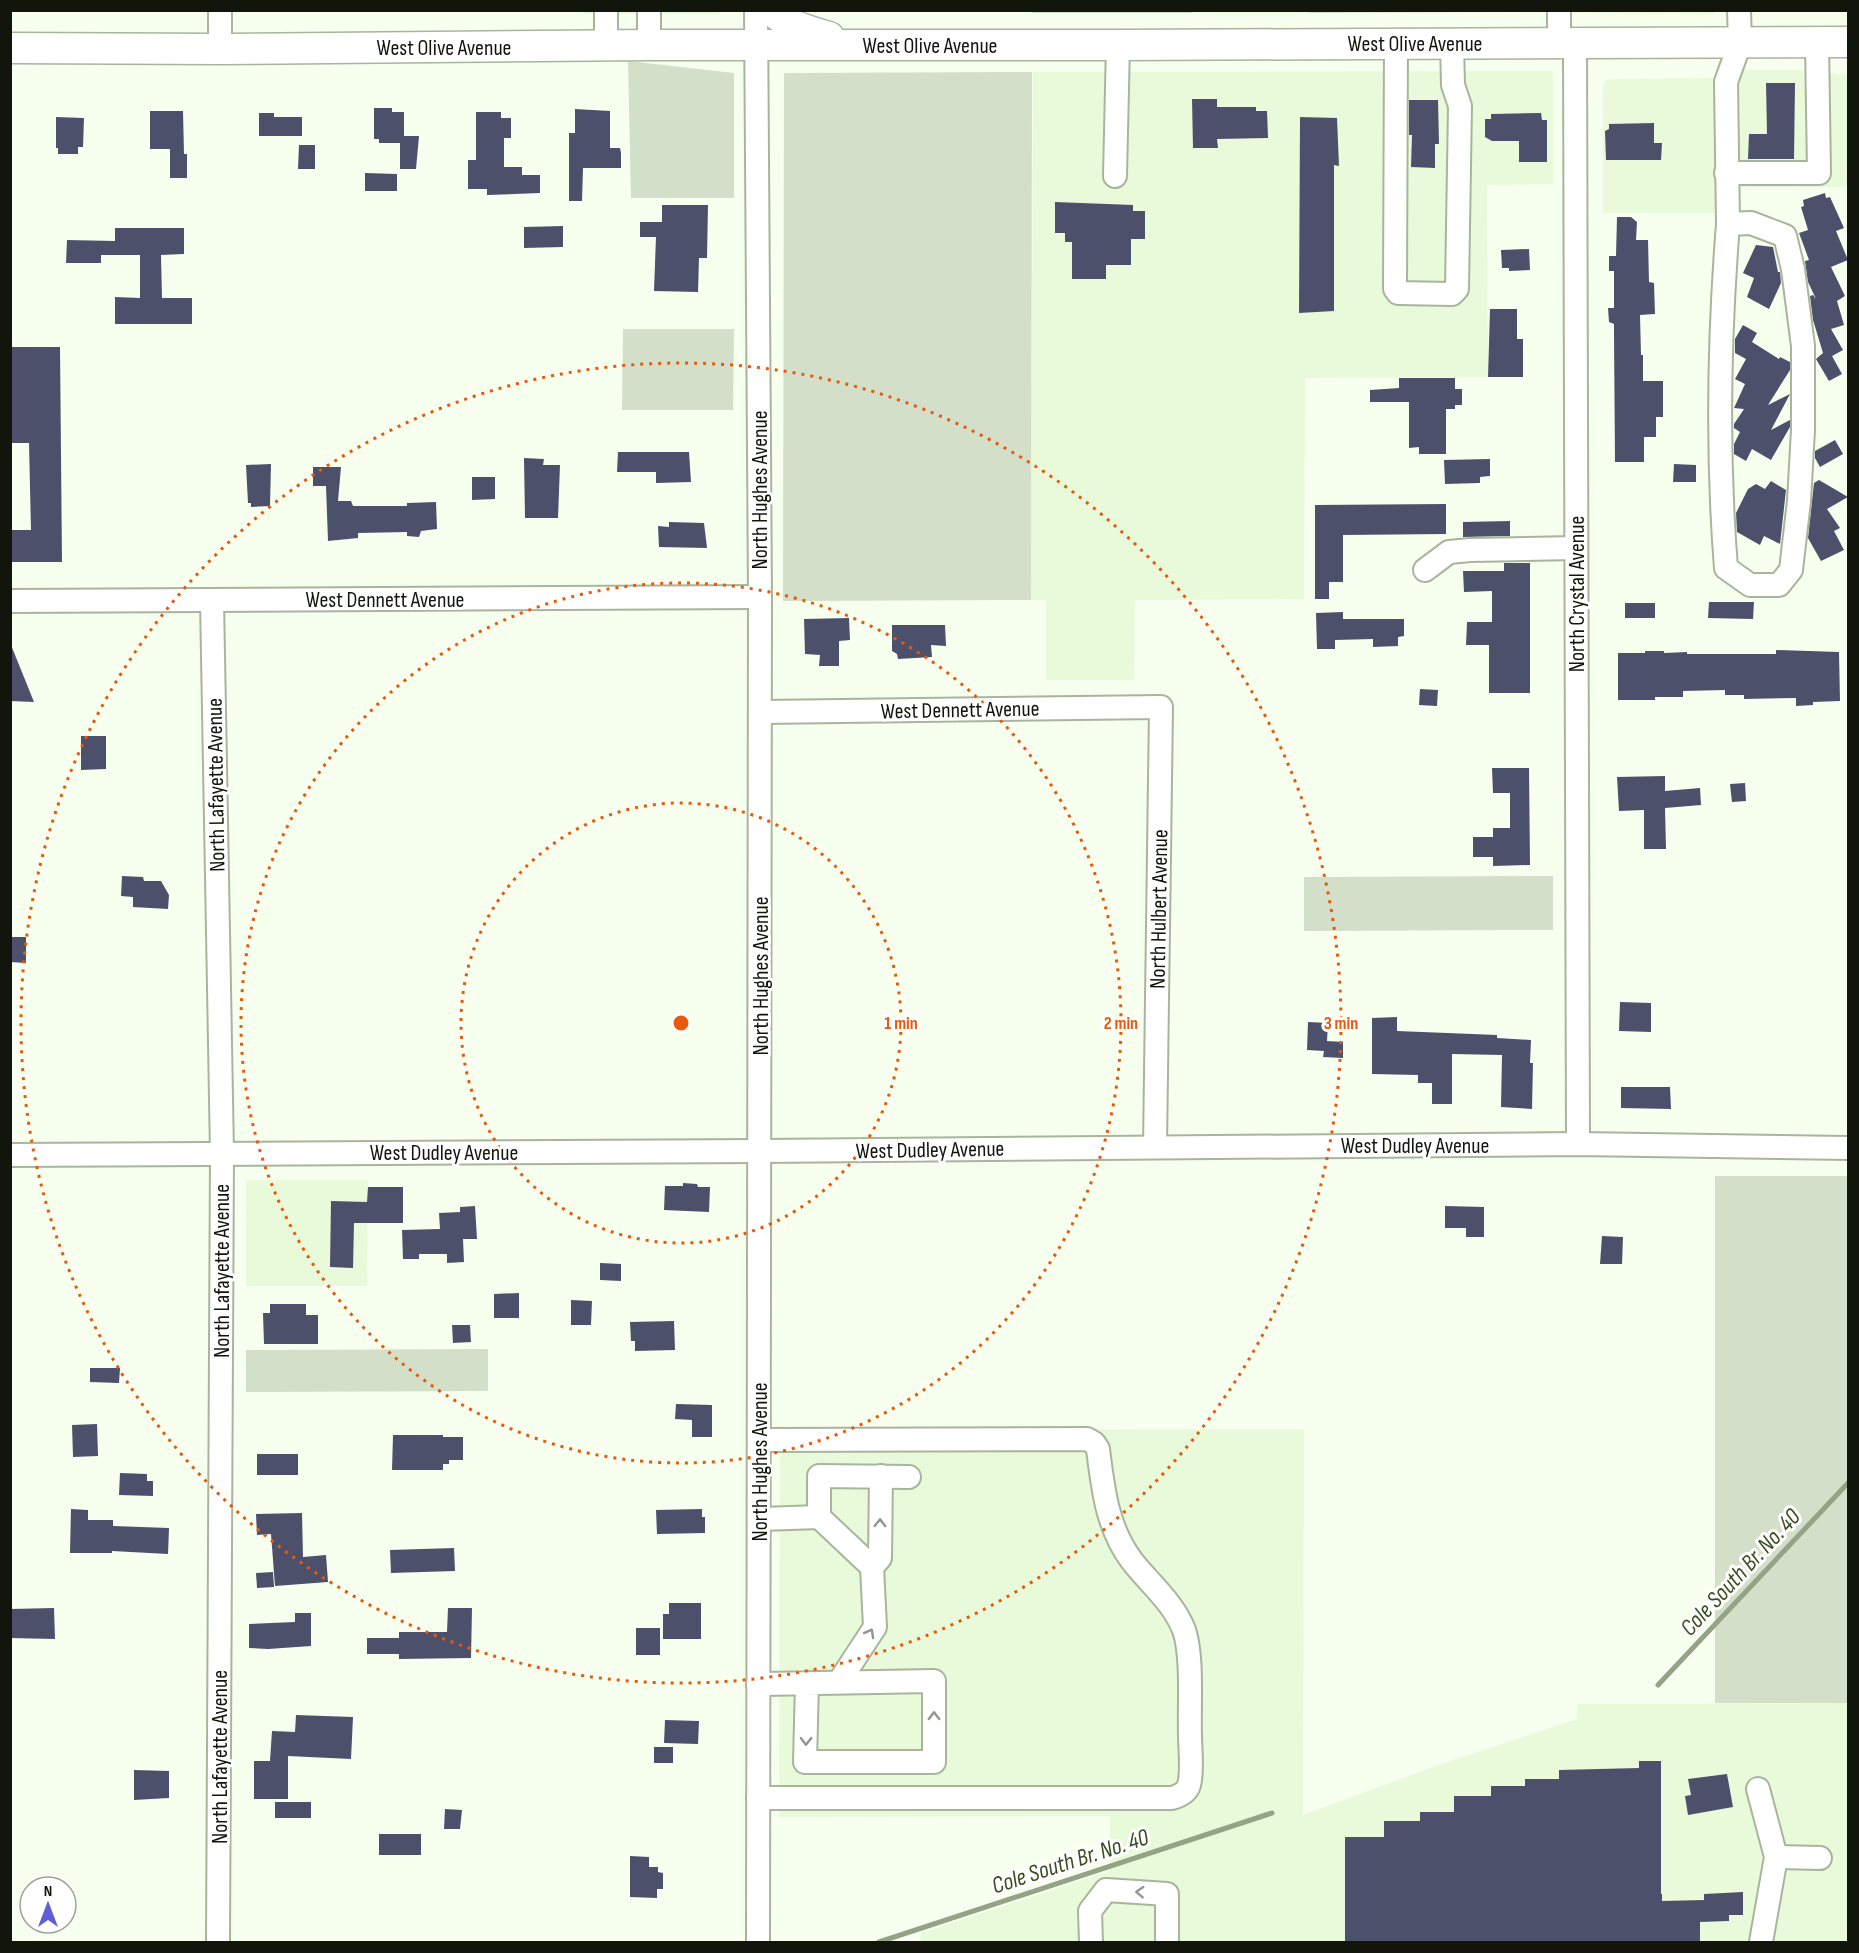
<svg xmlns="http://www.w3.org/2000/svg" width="1859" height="1953" font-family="'Sofia Sans Condensed',sans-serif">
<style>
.built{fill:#e9fada}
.green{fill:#d3dfc8}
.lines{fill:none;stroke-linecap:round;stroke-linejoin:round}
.stream{stroke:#94a386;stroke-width:5}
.building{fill:#4d506b}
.minor-casing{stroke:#a8b59c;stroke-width:26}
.major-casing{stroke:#a8b59c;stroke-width:33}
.minor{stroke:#fff;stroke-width:22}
.major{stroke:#fff;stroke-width:30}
.oneway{stroke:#949692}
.ring{fill:none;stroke:#e8590c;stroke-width:3;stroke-dasharray:3 6}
.labels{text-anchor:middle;stroke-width:6;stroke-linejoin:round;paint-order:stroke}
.street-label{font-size:22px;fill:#11150c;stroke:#fff}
.water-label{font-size:24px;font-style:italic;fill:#394e21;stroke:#fff}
.centre{fill:#e8590c;stroke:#fff;stroke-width:3}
.ring-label{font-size:18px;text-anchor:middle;font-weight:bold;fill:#e8590c;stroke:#fff;stroke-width:6;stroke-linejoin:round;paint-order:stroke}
</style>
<rect width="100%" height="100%" fill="#f7ffef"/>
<g class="built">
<polygon points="584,10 722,11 719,14 584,14"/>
<polygon points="1192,10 1309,11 1309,13 1192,13"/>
<polygon points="1510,10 1714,10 1714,14 1510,12"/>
<polygon points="1733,70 1800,70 1825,72 1848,76 1848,187 1734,187"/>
<polygon points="1553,71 1553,184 1487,185 1488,377 1305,378 1304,599 1135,600 1134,680 1046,680 1046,600 1031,600 1033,72"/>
<polygon points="1715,78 1715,213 1603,213 1603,85 1605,81 1610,79"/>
<polygon points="246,1180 368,1180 367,1286 246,1286"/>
<polygon points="1304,1429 1303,1815 1441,1764 1577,1719 1578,1704 1848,1703 1848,1942 921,1942 921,1933 1110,1871 1110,1816 779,1817 780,1430"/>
</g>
<g class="green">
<polygon points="1032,11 1192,10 1192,13 1032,13"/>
<polygon points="1309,11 1510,10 1510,12 1309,13"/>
<polygon points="628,61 734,73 734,198 631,198"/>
<polygon points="1032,72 1031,600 783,601 784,73"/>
<polygon points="623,329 734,329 733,410 622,410"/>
<polygon points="1553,876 1553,930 1304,931 1304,877"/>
<rect x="1715" y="1176" width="133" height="527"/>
<polygon points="488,1349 488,1391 246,1392 246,1350"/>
</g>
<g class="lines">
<g class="stream">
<polyline points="1658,1685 1848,1483"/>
<polyline points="879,1942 1272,1813"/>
</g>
</g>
<g class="building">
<polygon points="1766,83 1795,83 1794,159 1748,159 1749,134 1767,134"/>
<polygon points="1192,99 1217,99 1217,107 1256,107 1256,111 1267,111 1268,138 1217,139 1218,148 1193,148"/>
<polygon points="1409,100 1438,100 1439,144 1435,144 1435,168 1411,167 1412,135 1409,135"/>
<polygon points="374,108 392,108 392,112 404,112 404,136 419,136 416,169 400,169 400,143 379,143 379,139 374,139"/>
<polygon points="575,109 610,111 610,148 620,148 621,153 621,168 583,168 582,201 569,201 569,133 575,133"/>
<polygon points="150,111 183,111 184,154 187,154 187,178 170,178 170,149 150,149"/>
<polygon points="476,112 501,112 501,118 511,118 511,138 504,138 504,167 522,167 522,175 540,175 540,193 487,195 487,189 468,189 468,160 476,160"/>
<polygon points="259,113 274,113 274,117 302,117 302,136 259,136"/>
<polygon points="1541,113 1542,120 1547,120 1547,162 1519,162 1519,141 1492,141 1485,137 1485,119 1491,119 1491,114"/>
<polygon points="56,117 84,118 83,147 78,147 78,154 58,154 58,148 56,148"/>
<polygon points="1300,117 1337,118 1339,166 1334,165 1334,311 1299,313"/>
<polygon points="1654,123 1654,143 1662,143 1661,160 1606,160 1605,131 1609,129 1609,124"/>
<polygon points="299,145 315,145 315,169 298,169"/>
<polygon points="365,173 397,174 397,191 365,191"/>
<polygon points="1825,193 1826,198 1830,197 1844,228 1836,231 1848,260 1831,267 1845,296 1837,301 1844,325 1831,329 1843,350 1832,356 1842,374 1829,381 1816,359 1823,353 1813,320 1810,296 1813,295 1816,299 1808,282 1805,261 1809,260 1799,233 1808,230 1801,207 1804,206 1803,200"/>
<polygon points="1055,202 1133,205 1133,211 1145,211 1145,239 1131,239 1131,265 1106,265 1106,279 1072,279 1072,242 1065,242 1065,233 1055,233"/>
<polygon points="662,205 708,205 707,258 699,258 698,292 654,291 656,237 640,237 640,222 662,222"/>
<polygon points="1617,217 1631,217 1637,222 1636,240 1648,240 1649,282 1654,283 1655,314 1640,315 1641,355 1643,355 1643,381 1663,381 1663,417 1656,417 1656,437 1644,437 1644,462 1615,462 1614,334 1614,324 1609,322 1608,308 1614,308 1614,271 1609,271 1609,256 1616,256"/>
<polygon points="563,226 563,247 524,248 524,227"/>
<polygon points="115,228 184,228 184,254 161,255 162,298 192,298 192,324 115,324 115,297 140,298 140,255 101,255 101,263 66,263 67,240 115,241"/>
<polygon points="1756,245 1773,247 1778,272 1780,272 1781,283 1769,309 1747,297 1754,278 1743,273"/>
<polygon points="1529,249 1530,270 1509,271 1509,268 1502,268 1501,250"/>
<polygon points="1490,309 1517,309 1517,339 1523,339 1523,377 1488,377"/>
<polygon points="1743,325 1757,333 1752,342 1779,359 1780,357 1790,362 1790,370 1768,405 1790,394 1771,430 1790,420 1790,427 1771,460 1752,449 1746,461 1734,454 1734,444 1740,432 1734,428 1734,424 1744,409 1734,408 1745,384 1735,379 1746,359 1735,353 1735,339"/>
<polygon points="10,347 60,347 62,562 10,562 10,530 31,530 29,443 10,443"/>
<polygon points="1399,378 1455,378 1455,389 1462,389 1462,405 1455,405 1455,409 1446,409 1446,454 1419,454 1419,447 1409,448 1409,402 1370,402 1370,390 1399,388"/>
<polygon points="1835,440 1843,454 1820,467 1815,458 1815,451"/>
<polygon points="618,452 689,452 691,482 656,483 656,472 617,472"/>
<polygon points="524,458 544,459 543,465 560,465 558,518 525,518"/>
<polygon points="1490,459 1490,476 1480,477 1480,483 1445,484 1444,460"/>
<polygon points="271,464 270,506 251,507 251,503 248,503 246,465"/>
<polygon points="1674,464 1696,465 1696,482 1673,482"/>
<polygon points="313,467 341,467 338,501 351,501 353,506 407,506 407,503 436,502 437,529 421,531 419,537 407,536 407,532 358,533 358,538 328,541 326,486 313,486"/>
<polygon points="472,477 495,477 495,499 472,500"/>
<polygon points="1819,480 1848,497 1827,509 1840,528 1834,531 1844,550 1821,561 1808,538 1814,483"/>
<polygon points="1771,481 1786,490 1780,544 1764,536 1760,545 1737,532 1736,513 1748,489 1756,484 1765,489"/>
<polygon points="1446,504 1446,534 1343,535 1343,582 1329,582 1329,599 1315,599 1315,505"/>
<polygon points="1510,521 1510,536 1463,537 1463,522"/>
<polygon points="669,522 704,523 707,548 659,547 658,526 669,527"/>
<polygon points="1504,563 1530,563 1530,693 1489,693 1489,645 1466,645 1467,622 1492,622 1492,591 1464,592 1463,571 1504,571"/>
<polygon points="1709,602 1754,602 1753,619 1708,618"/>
<rect x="1625" y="603" width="30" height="15"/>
<polygon points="1343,612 1343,619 1404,619 1404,636 1398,637 1398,646 1373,647 1373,639 1335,640 1335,649 1317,649 1316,613"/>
<polygon points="849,618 850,640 839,641 839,666 819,666 820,655 805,654 804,619"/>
<polygon points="892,625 945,625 946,646 931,645 932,657 898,659 897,654 892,651"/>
<polygon points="10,645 11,645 34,702 10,701"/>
<polygon points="1776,650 1839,652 1840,701 1813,702 1813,705 1796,706 1796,698 1744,699 1744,695 1725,695 1725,690 1683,691 1683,697 1655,697 1655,700 1618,700 1618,653 1645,653 1645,651 1664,651 1664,653 1687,652 1687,654 1776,654"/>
<polygon points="1420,689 1438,690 1437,706 1419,705"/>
<polygon points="81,736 106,736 106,769 81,770"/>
<polygon points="1492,768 1529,768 1530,865 1493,866 1493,857 1473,857 1473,837 1493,837 1493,828 1510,828 1510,793 1493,793"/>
<polygon points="1665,776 1665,791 1700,788 1701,805 1665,808 1666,849 1644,849 1644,810 1619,811 1617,777"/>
<polygon points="1745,783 1746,801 1732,802 1730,784"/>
<polygon points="122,876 143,877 144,881 161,881 169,895 168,909 133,907 133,897 121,896"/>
<polygon points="10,937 26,937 26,963 10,962"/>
<polygon points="1620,1002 1651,1003 1651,1032 1619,1031"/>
<polygon points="1397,1017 1397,1031 1497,1035 1497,1038 1531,1040 1530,1063 1533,1063 1532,1109 1501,1107 1502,1055 1452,1054 1452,1104 1432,1104 1432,1083 1418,1083 1418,1075 1372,1074 1372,1018"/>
<polygon points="1308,1022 1328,1023 1327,1041 1343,1042 1343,1058 1323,1057 1324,1051 1307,1050"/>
<polygon points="1621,1087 1670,1087 1671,1109 1621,1108"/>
<polygon points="683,1183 697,1184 698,1187 710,1187 709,1212 664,1210 665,1186 683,1186"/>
<polygon points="368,1187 403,1187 403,1223 354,1223 353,1268 330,1267 331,1201 367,1202"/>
<polygon points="475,1206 477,1239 463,1239 464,1262 447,1263 447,1254 419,1254 419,1259 403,1259 402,1230 440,1229 439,1213 460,1212 460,1207"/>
<polygon points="1445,1206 1484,1207 1484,1237 1466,1237 1466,1228 1445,1228"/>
<polygon points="1602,1236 1623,1237 1622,1264 1600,1264"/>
<polygon points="600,1263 621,1264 621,1281 600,1280"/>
<polygon points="519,1293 519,1318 494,1318 494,1294"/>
<polygon points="571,1300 592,1301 591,1325 571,1325"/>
<polygon points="270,1304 306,1304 306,1315 318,1315 318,1344 264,1344 263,1313 270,1313"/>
<polygon points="674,1321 675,1350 635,1351 635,1341 631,1341 630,1322"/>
<polygon points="452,1325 470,1325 471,1342 453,1343"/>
<polygon points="90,1368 120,1368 119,1383 90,1382"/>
<polygon points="676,1404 712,1405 712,1437 692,1437 692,1420 675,1419"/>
<polygon points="97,1424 98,1456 73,1457 72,1425"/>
<polygon points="393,1435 443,1435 443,1437 463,1437 463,1460 449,1460 449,1464 443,1464 443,1470 392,1470"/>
<rect x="257" y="1454" width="41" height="21"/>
<polygon points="120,1473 147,1474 147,1481 153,1481 153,1496 119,1495"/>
<polygon points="71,1509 88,1510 88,1520 113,1520 113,1526 169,1528 168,1554 112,1551 112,1553 70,1553"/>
<polygon points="702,1509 702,1517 705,1517 705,1533 657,1534 656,1510"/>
<polygon points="302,1513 303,1557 326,1555 328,1582 275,1586 271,1534 257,1535 256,1514"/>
<polygon points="454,1548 455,1571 391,1573 390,1550"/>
<polygon points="273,1572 274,1587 257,1588 256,1573"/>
<polygon points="669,1603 701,1603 701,1639 663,1639 663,1614 669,1614"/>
<polygon points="54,1608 55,1639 10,1638 10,1609"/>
<polygon points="448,1608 472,1608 471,1658 399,1659 399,1654 367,1654 367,1638 399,1638 399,1632 447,1632"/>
<polygon points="295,1613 311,1613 311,1646 268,1649 249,1648 249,1624 295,1622"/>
<rect x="636" y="1628" width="24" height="27"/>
<polygon points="296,1715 353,1717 351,1759 288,1756 288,1799 254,1799 254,1761 270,1761 272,1731 295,1732"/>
<polygon points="665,1720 699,1721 698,1744 664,1743"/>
<rect x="654" y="1747" width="19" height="16"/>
<polygon points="1639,1761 1661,1761 1661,1894 1662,1894 1662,1901 1704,1900 1704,1894 1743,1892 1743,1915 1729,1915 1729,1921 1700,1922 1700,1942 1345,1942 1345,1837 1384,1837 1384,1821 1420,1821 1420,1812 1454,1812 1454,1796 1491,1796 1491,1786 1525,1786 1525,1779 1559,1779 1559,1770 1639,1768"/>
<polygon points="134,1770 169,1771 169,1798 134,1800"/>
<polygon points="1727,1774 1733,1807 1688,1815 1685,1796 1691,1795 1688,1779"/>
<rect x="275" y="1802" width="36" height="16"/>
<polygon points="445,1809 462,1810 460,1829 444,1829"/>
<rect x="379" y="1834" width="42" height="21"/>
<polygon points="630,1856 649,1857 649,1867 658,1867 658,1872 663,1873 663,1889 657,1889 657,1898 630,1897"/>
</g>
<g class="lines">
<g class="minor-casing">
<g id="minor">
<polyline points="220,10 220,49"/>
<polyline points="606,10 606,46"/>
<polyline points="649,10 649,45"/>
<polyline points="756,10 760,597 758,1942"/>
<polyline points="1559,10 1559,44"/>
<polyline points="1396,43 1395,289 1398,293 1452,294 1457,289 1460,106 1453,85 1452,44"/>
<polyline points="1575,44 1578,1144"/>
<polyline points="1726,173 1819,173 1817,42"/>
<polyline points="1115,176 1118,45"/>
<path d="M1728 224C1719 337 1717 455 1726 568L1750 585H1779L1791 570 1799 501 1803 430V346L1793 269 1785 236 1751 223 1728 224 1726 82 1740 43 1739 10"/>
<polyline points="1425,570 1449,552 1470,550 1576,548"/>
<polyline points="212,600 222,1153 218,1942"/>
<polyline points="10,601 760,597"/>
<polyline points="760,712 1161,707 1155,1147"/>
<polyline points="10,1155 760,1151 1578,1144 1848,1148"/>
<polyline points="819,1517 819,1476 909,1477"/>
<polyline points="759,1519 819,1517 872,1567 875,1627 839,1682"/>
<polyline points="872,1567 880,1558 881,1476"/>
<polyline points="758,1684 934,1681 934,1762 805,1762 807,1683"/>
<polyline points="1758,1789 1776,1857 1761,1942"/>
<path d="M758 1798H1172C1179 1796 1187 1792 1189 1785 1193 1770 1190 1750 1190 1735 1189 1706 1193 1656 1184 1630 1173 1602 1150 1584 1132 1561 1107 1528 1103 1489 1098 1449L1094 1443 1087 1439 759 1440"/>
<polyline points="1776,1857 1820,1858"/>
<polyline points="1091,1942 1090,1911 1106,1890 1167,1894 1167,1942"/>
</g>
</g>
<g class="major-casing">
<g id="major">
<path d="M772 10C788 26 808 31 829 37"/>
<polyline points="10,48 220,49 649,45 1118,45 1848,42"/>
</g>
</g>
<use href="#minor" class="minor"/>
<use href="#major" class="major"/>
</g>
<defs><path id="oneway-chevron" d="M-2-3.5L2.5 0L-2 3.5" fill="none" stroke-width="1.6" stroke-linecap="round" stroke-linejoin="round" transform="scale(1.5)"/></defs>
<g class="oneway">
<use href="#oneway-chevron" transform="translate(880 1523) rotate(-89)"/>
<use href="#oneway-chevron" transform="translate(870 1633) rotate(-61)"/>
<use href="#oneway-chevron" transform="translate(934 1716) rotate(-90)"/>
<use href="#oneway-chevron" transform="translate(806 1741) rotate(91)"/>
<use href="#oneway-chevron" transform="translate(1140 1892) rotate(-177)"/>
</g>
<g class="ring">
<circle cx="681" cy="1023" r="220"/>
<circle cx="681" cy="1023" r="440"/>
<circle cx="681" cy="1023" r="660"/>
</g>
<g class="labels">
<g class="street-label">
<text x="1415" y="51">West Olive Avenue</text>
<text x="930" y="53">West Olive Avenue</text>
<text x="444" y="55">West Olive Avenue</text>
<text transform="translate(759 490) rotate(-90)" y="8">North Hughes Avenue</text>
<text transform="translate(1576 594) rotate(-90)" y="8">North Crystal Avenue</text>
<text x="385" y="607">West Dennett Avenue</text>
<text transform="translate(960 709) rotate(-1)" y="8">West Dennett Avenue</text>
<text transform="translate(215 785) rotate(-91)" y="8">North Lafayette Avenue</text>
<text transform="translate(1158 909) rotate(-89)" y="8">North Hulbert Avenue</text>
<text transform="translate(760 976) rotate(-90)" y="8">North Hughes Avenue</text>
<text x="1415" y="1153">West Dudley Avenue</text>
<text transform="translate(930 1149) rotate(-1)" y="8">West Dudley Avenue</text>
<text x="444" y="1160">West Dudley Avenue</text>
<text transform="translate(221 1271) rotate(-90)" y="8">North Lafayette Avenue</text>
<text transform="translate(759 1462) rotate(-90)" y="8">North Hughes Avenue</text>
<text transform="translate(219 1757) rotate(-90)" y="8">North Lafayette Avenue</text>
</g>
<g class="water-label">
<text transform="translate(1740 1572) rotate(-47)" y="8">Cole South Br. No. 40</text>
<text transform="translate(1070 1861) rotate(-18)" y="8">Cole South Br. No. 40</text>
</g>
</g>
<circle cx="681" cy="1023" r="9" class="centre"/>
<g class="ring-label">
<text x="901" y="1029">1 min</text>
<text x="1121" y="1029">2 min</text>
<text x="1341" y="1029">3 min</text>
</g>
<rect width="1859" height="1953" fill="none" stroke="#11150c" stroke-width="24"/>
<g transform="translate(48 1905)"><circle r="28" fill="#ffffff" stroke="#a0a19e" stroke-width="1.5"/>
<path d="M0-4.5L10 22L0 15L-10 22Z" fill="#605dd5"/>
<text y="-9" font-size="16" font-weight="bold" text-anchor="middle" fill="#11150c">N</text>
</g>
</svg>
